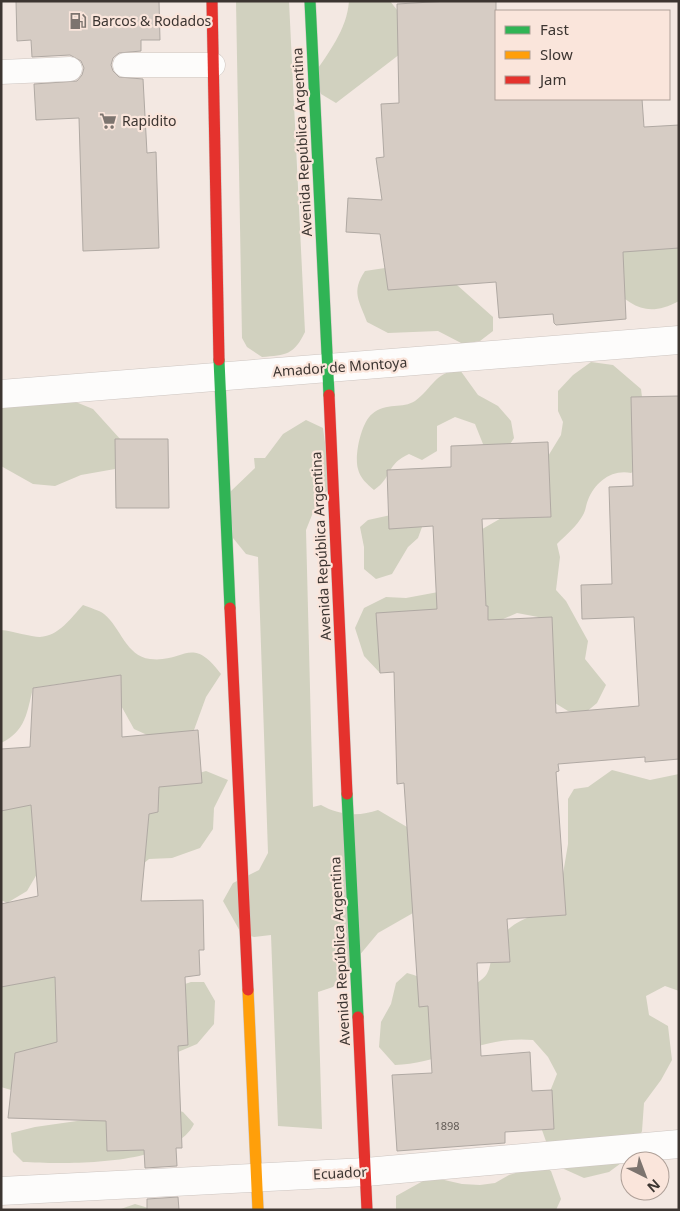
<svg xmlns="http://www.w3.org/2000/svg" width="680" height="1211" font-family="'Noto Sans',sans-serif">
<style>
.green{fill:#d1d1bf}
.building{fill:#d6ccc4;stroke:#b0a9a3}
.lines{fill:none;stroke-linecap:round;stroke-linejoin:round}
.lane-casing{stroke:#cdc5c0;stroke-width:25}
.street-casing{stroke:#cdc5c0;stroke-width:29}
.fast-casing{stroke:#cdc5c0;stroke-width:12}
.slow-casing{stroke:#cdc5c0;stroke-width:12}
.jam-casing{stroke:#cdc5c0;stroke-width:12}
.lane{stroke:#fdfcfb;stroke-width:24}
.street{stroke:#fdfcfb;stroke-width:28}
.fast{stroke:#30b455;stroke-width:11}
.slow{stroke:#ff9f0a;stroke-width:11}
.jam{stroke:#e5322d;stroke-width:11}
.labels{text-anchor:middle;stroke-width:4.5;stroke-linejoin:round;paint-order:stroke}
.number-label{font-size:11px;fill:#625b56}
.poi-label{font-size:14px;fill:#3c3531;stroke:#fae5db;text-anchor:start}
.street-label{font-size:14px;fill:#3c3531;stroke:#fae5db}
</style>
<rect width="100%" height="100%" fill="#f3e8e2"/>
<g class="green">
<path d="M236 1H289L305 332C294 355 286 355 262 357L247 347 242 338Z"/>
<path d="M349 1H390L408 24 400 54 336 103 321 94 313 76C328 53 347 30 349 1Z"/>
<path d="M609 142 679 242V301C647 318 633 307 608 285Z"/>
<path d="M385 268 403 274 457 285 493 317V331L480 341 463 344 438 331 388 333 367 322C359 300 351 292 365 271Z"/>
<path d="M591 362 613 365 641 389 650 460 631 473C612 469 595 482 588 500 586 504 586 510 583 515 577 526 566 535 557 544L560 557 556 590 566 601 588 641 585 659 606 685 597 703 585 713 568 711 555 703 546 634 538 617 517 613 380 673 364 656 355 628 364 608 386 597 406 598 449 590 472 535 515 510 561 435 563 422 558 411V391L573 375Z"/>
<path d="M460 370 478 395 498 406 511 421 514 438 507 449H485L475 424 455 417 437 426V451L422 460 409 454C386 464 393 477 374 490 367 484 360 478 358 469 354 456 361 423 372 414 386 402 403 409 415 401 433 388 434 372 460 370Z"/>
<polygon points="51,392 93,409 121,440 115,469 81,475 55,486 33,484 1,466 1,400"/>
<path d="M306 420 323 428 331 487 318 500 306 530 313 807 321 805C338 815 359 817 378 810L407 827 428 893 413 913 378 933 333 987 318 992 322 1129 278 1126 271 935 254 937 241 933 223 901 233 883 259 870 268 853 258 557 246 554 233 538 230 492 255 468 254 458H265L283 434Z"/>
<polygon points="400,513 412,516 422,527 418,538 408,547 392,574 376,579 364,569 364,547 360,527 368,520"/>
<path d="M83 605C90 608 99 610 104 614 121 628 126 656 150 659 185 663 191 634 221 674L206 697 194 730 156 739 134 729 114 693 65 683 33 688C27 712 26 731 1 743V630C13 631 31 637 40 637 59 636 71 618 83 605Z"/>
<path d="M612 770 650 780 679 774V991L665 986 646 996 649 1015 668 1026 672 1060 661 1080 644 1103 642 1131 632 1155 609 1172 584 1178 564 1169 548 1147 542 1130 543 1109 557 1074 548 1057 533 1040C485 1035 442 1063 395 1065L379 1047 381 1022 391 1004 396 983 407 973C427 978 443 991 465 989 469 989 472 986 475 984 493 974 488 966 494 949 502 931 518 919 537 915L563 874 568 844V799L574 789 588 787Z"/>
<polygon points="206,771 228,780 214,808 213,829 200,848 172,858 149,859 132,873 37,874 27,891 7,903 1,900 1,809 26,801 160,784"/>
<polygon points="37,967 55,977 61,999 56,1022 58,1050 11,1090 1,1087 1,975"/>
<path d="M191 982H204L215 1001 214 1024 197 1044 178 1052 167 1107 183 1112 194 1124C173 1167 64 1164 23 1162L13 1152 11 1133 35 1127 84 1120 170 989Z"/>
<polygon points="542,1165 551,1171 561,1199 556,1210 396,1210 396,1196 423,1181 440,1179 462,1184 480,1185 495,1183 509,1175"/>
<polygon points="135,1204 155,1210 118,1210"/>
</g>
<g class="building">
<polygon points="16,1 159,1 160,40 141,40 141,51 119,53 113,58 111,65 113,71 119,77 143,79 147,153 156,152 159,248 83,251 79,118 36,120 34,84 77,81 82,75 84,68 81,61 70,55 32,57 31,40 17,41"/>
<polygon points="448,1 496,1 496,99 642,99 644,127 679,125 679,248 623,252 626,319 556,325 554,323 553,314 499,318 496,282 388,290 380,234 346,232 348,198 382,200 376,158 384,157 381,104 399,103 397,4"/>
<polygon points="679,396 679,759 645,762 645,757 558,764 559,771 556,772 566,915 507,919 510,962 477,963 481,1056 530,1052 532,1091 552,1090 554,1129 505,1132 505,1143 397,1151 392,1075 432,1073 428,1006 419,1007 404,783 397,784 394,672 380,673 376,613 437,609 433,526 389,529 387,470 451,467 451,446 548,442 551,517 482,519 486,606 488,606 488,620 552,617 556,713 639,706 634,617 582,619 581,585 612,584 609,487 633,486 631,397"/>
<polygon points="115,439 168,439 169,508 116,508"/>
<polygon points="121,675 122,737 198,730 202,783 159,787 158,812 149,814 141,901 203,900 204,950 199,950 200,975 185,977 188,1045 178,1046 182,1148 176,1148 177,1166 145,1168 144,1150 107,1151 106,1121 8,1118 15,1053 57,1042 55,977 1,987 1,904 38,896 31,805 1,811 1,749 30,747 33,688"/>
<polygon points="178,1197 179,1210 147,1210 147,1199"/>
</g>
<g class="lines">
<g class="lane-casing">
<g id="lane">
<polyline points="125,65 213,65"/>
<polyline points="1,72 70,69"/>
</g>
</g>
<g class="street-casing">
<g id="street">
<polyline points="1,394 679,340"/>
<polyline points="1,1191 366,1172 679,1144"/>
</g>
</g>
<g class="fast-casing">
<g id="fast">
<polyline points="310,1 329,395"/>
<polyline points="219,360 230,608"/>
<polyline points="347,794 358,1017"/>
</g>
</g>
<g class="slow-casing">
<polyline id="slow" points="248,990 258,1210"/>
</g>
<g class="jam-casing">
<g id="jam">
<polyline points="212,1 219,360"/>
<polyline points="329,395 347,794"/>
<polyline points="230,608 248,990"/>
<polyline points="358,1017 367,1210"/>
</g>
</g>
<use href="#lane" class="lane"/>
<use href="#street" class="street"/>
<use href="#fast" class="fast"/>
<use href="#slow" class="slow"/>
<use href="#jam" class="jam"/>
</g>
<defs>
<g id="fuel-bare" transform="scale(1.35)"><path d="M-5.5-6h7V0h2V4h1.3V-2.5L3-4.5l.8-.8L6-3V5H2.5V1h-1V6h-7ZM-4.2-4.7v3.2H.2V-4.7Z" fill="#7c746f" stroke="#fae5db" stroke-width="2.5" paint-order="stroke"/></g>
<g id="supermarket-bare" transform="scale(1.35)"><path d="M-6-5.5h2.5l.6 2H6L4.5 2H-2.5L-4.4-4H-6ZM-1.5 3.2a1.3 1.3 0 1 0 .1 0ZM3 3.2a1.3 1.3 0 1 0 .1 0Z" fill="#7c746f" stroke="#fae5db" stroke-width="2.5" paint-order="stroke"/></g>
</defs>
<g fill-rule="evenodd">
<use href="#fuel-bare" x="78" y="21"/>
<use href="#supermarket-bare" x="108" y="121"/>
</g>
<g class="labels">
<g class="number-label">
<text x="447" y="1130">1898</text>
</g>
<g class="poi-label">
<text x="92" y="26">Barcos &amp; Rodados</text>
<text x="122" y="126">Rapidito</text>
</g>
<g class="street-label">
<text transform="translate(302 142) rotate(-93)" y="5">Avenida República Argentina</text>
<text transform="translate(340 367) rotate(-4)" y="5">Amador de Montoya</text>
<text transform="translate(321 546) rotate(-93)" y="5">Avenida República Argentina</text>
<text transform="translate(340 951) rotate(-93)" y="5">Avenida República Argentina</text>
<text transform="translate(340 1173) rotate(-3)" y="5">Ecuador</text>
</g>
</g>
<rect width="680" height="1211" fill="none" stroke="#3c3531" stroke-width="5"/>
<rect x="495" y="10" width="175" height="90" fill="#fae5db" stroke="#ae9f97"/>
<rect x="505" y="26" width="25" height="8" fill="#30b455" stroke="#ae9f97"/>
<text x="540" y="35" font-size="15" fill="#3c3531">Fast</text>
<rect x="505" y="51" width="25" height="8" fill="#ff9f0a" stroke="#ae9f97"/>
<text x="540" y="60" font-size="15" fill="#3c3531">Slow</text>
<rect x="505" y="76" width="25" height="8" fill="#e5322d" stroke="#ae9f97"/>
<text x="540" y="85" font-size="15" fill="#3c3531">Jam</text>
<g transform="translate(645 1176) rotate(138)"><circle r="24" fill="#fae5db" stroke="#ae9f97"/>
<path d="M0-4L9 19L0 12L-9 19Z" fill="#7c746f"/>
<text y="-8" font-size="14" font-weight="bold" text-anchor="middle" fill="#3c3531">N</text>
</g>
</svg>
